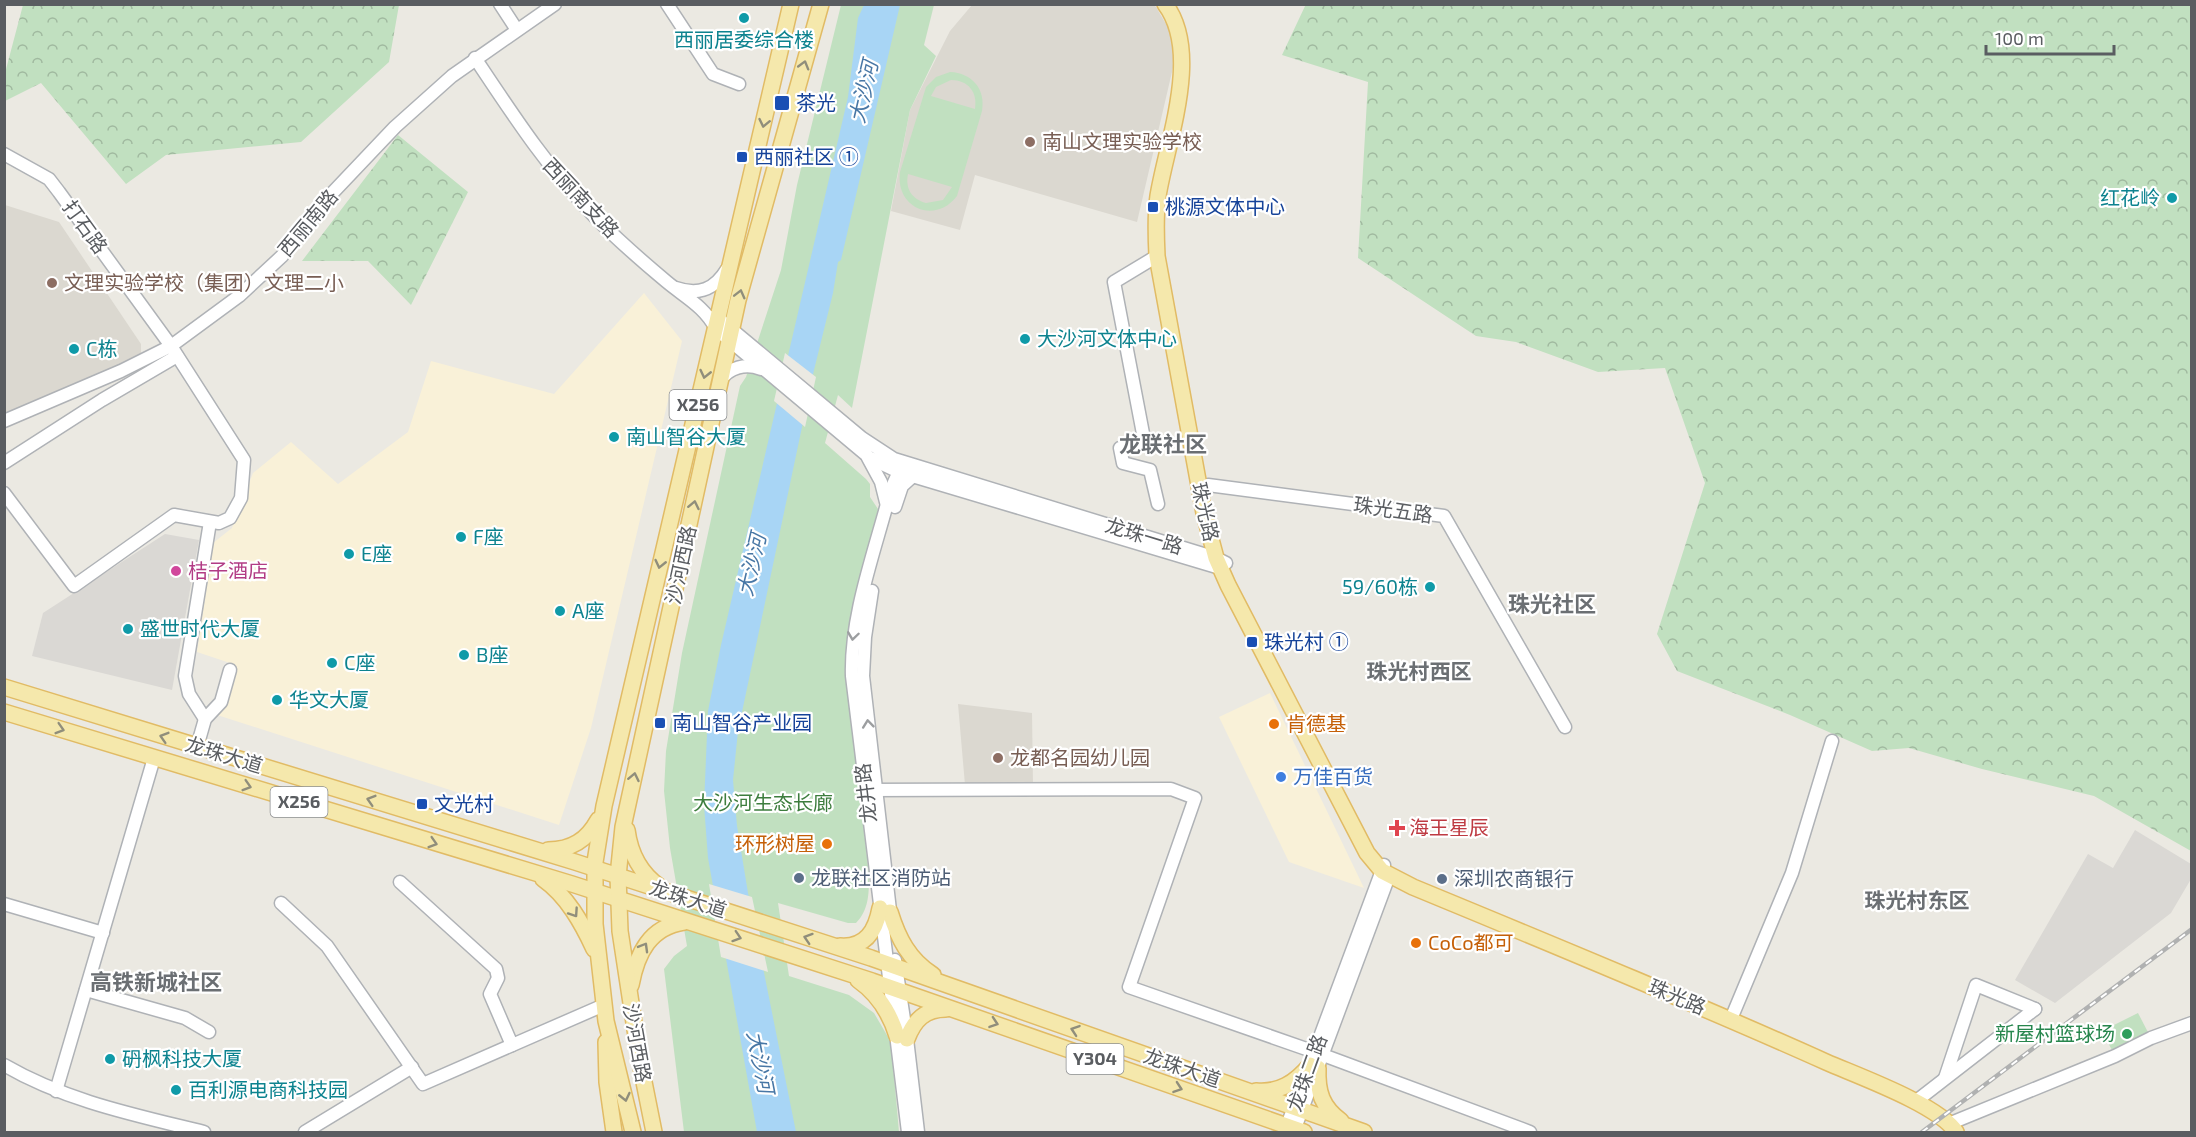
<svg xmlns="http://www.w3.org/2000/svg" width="2196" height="1137" font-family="'Exo 2','Noto Sans SC',sans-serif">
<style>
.commercial{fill:#f9f1d8}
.industrial{fill:#dad8d4}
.education{fill:#dbd8d0}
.forest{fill:url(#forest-crowns)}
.park{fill:#c1e0c0;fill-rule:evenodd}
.water{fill:#a8d5f5}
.pier{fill:#ebe9e2}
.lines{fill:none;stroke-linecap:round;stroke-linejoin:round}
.minor-casing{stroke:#afb2b6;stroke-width:15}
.major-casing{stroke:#e1bb65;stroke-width:18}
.minor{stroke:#fff;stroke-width:12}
.major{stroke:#f5e8ac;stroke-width:15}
.rail-casing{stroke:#b0b1b1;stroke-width:4.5}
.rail{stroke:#fff;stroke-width:2;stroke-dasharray:7;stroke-linecap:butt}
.oneway{stroke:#908e7b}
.oneway2{stroke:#9c9ea0}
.culture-dot{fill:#0f9aa8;stroke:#fff;stroke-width:2}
.transit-dot{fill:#1a4fb4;stroke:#fff;stroke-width:2}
.education-dot{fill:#8d6e63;stroke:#fff;stroke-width:2}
.hotel-dot{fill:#d1479c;stroke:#fff;stroke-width:2}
.food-dot{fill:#e8710a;stroke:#fff;stroke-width:2}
.shop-dot{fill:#3f7fe0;stroke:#fff;stroke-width:2}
.health-dot{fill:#e0444e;stroke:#fff;stroke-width:2}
.service-dot{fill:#5c6f8a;stroke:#fff;stroke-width:2}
.leisure-dot{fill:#2e9e5b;stroke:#fff;stroke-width:2}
.labels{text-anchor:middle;stroke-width:4.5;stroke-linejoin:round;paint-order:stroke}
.shield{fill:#fff;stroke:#8c8e90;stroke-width:1.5}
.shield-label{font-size:18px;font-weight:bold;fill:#5a5d61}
.culture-label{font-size:20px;fill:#0d838f;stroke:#fff;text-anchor:start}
.transit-label{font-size:20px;fill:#164399;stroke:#fff;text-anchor:start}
.education-label{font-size:20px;fill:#785e54;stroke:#fff;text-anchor:start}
.street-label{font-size:20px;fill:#5a5d61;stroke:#fff}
.hotel-label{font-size:20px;fill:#b23c85;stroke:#fff;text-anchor:start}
.food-label{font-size:20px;fill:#c56008;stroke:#fff;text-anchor:start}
.shop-label{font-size:20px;fill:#366cbe;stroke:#fff;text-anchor:start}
.park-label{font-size:20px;fill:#3d7d3e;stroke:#fff}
.health-label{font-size:20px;fill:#be3a42;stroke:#fff;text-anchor:start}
.service-label{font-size:20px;fill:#4e5e75;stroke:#fff;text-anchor:start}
.leisure-label{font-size:20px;fill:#27864d;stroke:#fff;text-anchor:end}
.water-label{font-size:21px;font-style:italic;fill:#4877a5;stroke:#fff}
.neighbourhood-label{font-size:21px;font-weight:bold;fill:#6b6f73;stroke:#fff}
.quarter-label{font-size:22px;font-weight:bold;fill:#6b6f73;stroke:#fff}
</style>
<defs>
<pattern id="forest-crowns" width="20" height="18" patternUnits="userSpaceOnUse" patternTransform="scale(1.5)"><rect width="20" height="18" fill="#c1e0c0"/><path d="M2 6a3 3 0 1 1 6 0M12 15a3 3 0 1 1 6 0" fill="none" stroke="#a0b99f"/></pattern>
</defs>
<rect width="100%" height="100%" fill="#ebe9e2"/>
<g class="commercial">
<polygon points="644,293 682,341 591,728 559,825 214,714 230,663 197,652 213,543 232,528 253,473 291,442 338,484 408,432 431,361 554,394"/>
<polygon points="1270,693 1364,888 1289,862 1219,717"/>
</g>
<g class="industrial">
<polygon points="165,534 199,540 172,690 32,656 43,613"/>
<polygon points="2135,830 2191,864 2191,879 2171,913 2055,1003 2015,980 2088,854 2113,868"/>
</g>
<g class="education">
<polygon points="972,5 1154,5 1156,7 1170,31 1175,59 1137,222 975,175 960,230 891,211 910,110 950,31"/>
<polygon points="5,205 59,222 141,344 141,355 5,413"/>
<polygon points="958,704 1032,713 1033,785 965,785"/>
</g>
<g class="forest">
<polygon points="1306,4 2191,5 2191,851 2094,796 1982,769 1909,748 1872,751 1790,715 1677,671 1657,634 1705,483 1665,368 1598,372 1516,342 1476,336 1358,258 1368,82 1282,55"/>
<polygon points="23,5 23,4 399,5 389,62 301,142 166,155 126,184 41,83 5,101 5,73"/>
<polygon points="398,135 468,192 411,305 368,261 302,261"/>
</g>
<g class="park">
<path d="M841 5H934L924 45 936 56 910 110 852 408 838 395 825 443 866 479 870 484V497L878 509 852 611 848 634 847 679 869 875C869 893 869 910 856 923H848L778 903 789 976 849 995 874 1013 891 1042 899 1132H684L664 969 674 956 687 946 670 848 664 791 666 751 682 653 740 386 746 377 781 270 797 185Z"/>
<path d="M950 72C972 73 986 89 982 111L957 196C935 225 895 208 900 172L926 87 936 77ZM951 80C968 80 978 92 975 109L931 96 936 87ZM908 174 952 187 943 200 926 203C912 199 905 189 908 174Z"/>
<polygon points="2138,1013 2151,1038 2115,1056 2102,1031"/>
</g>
<polygon class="water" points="864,5 900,5 841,260 838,262 833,293 814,370 738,731 733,780 737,826 748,893 796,1132 757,1132 708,858 704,805 708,711 721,645 848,97 858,18"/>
<g class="pier">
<polygon points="785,353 816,377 805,427 774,401"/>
<polygon points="709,884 752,897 768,972 721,957"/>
</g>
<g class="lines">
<g class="minor-casing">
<g id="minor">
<polyline points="500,4 517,30"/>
<polyline points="667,4 713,74 739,84"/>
<path d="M475 58C513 115 548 169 596 218 619 241 643 262 667 282 685 297 705 307 716 329L870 458 899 472 1220 568 1226 563 1216 558 894 459 862 438 718 318 710 317"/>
<polyline points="4,154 49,179 59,192 171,346 244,460 241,498 230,518 219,523 174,515 74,586 4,493"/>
<polyline points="1157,256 1114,282 1145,444 1120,448 1123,463 1150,470 1158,504"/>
<path d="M676 288C699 296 715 289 727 269"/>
<path d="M720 381C729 367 746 363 761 369"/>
<polyline points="4,421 121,371 171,346 239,296 282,256 320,206 395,127 452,76 555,4"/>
<polyline points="868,458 881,482 886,502"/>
<polyline points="4,463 102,400 177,356"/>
<path d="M905 469 896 478 891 489C876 548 850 615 852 676L908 1132"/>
<polyline points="1208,485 1444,516 1565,727"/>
<polyline points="895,507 902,486 913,476"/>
<polyline points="872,591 865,637 863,676 891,919"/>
<polyline points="205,719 189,694 185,676 210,522"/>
<polyline points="197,747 205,719 221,702 230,670"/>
<polyline points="866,790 1171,789 1195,798 1129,987 1315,1052"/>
<polyline points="400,882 496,969 498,978 490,994 512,1045"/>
<polyline points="281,903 327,946 423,1084 604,1005"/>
<polyline points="4,904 103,933"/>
<polyline points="895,960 907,1039 918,1132"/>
<polyline points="86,990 185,1018 209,1032"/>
<polyline points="1731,1019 1792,873 1832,741"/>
<polyline points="1323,1055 1530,1132"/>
<path d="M4 1065C66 1101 135 1115 204 1132"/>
<polyline points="1945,1078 1976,985 2035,1009"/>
<polyline points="56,1091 154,758"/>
<polyline points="1915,1102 2035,1009"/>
<polyline points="1951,1123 2115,1056 2151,1038 2192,1023"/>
<polyline points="1291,1128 1289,1120 1384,865"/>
<polyline points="1291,1128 1297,1123 1389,876"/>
<polyline points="305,1132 412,1067"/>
</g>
</g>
<g class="major-casing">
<g id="major">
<path d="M1165 4C1202 53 1167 141 1158 196 1155 216 1156 236 1157 256L1204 513 1216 558 1228 585 1367 853 1382 871 1413 887C1551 944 1690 1001 1826 1062 1858 1076 1939 1105 1956 1132"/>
<polyline points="4,687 575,862 871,958 1364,1132"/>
<polyline points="4,712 572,884 872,981 1304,1132"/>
<path d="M627 830C630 853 641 874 660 887"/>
<path d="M548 850C572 850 587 840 598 820"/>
<path d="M543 879C567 896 582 923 594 949"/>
<path d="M890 912C898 938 909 960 933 975"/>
<path d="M840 946C866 948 876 930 880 908"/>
<path d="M858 980C878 994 890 1013 897 1036"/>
<path d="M631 985C637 953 650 927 684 922"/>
<path d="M907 1039C914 1020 925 1009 946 1009"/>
<polyline points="606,1042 607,1082 614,1132"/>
<path d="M1318 1068C1317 1092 1322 1107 1341 1121"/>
<path d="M1256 1091C1279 1093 1295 1083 1310 1065"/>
<polyline points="633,1132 606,1021 595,924 595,862 604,806 791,4"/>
<polyline points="654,1132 640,1062 620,931 618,876 623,827 738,300 821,4"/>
</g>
</g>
<use href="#minor" class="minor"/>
<use href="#major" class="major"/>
<g class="rail-casing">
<polyline id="rail" points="1922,1132 2192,929"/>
</g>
<use href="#rail" class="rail"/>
</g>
<defs><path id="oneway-chevron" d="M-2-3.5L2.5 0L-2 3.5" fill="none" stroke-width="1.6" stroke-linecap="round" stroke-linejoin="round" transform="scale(1.5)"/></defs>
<g class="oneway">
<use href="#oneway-chevron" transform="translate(804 65) rotate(-74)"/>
<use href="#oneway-chevron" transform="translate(764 123) rotate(102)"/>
<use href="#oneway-chevron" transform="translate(740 294) rotate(-76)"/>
<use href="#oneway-chevron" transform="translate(705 374) rotate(103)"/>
<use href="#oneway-chevron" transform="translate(694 505) rotate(-78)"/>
<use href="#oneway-chevron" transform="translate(660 564) rotate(103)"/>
<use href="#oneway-chevron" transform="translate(60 729) rotate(17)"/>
<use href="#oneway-chevron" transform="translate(164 737) rotate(-163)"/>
<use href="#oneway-chevron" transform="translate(634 777) rotate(-78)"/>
<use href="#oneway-chevron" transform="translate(247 786) rotate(17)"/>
<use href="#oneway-chevron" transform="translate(371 800) rotate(-163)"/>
<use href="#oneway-chevron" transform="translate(433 843) rotate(17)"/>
<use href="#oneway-chevron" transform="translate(574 913) rotate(56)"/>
<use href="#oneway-chevron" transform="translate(737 937) rotate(18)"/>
<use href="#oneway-chevron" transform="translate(808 938) rotate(-162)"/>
<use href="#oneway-chevron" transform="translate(644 947) rotate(-60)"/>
<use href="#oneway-chevron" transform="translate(994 1023) rotate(19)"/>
<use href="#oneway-chevron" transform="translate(1075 1030) rotate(-161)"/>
<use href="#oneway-chevron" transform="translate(1178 1088) rotate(19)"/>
<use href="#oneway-chevron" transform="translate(625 1097) rotate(77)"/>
</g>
<g class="oneway2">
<use href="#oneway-chevron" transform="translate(853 636) rotate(98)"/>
<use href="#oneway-chevron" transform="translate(868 724) rotate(-96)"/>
</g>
<g class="culture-dot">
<circle cx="744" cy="18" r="6"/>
<circle cx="2172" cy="198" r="6"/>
<circle cx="1025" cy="339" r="6"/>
<circle cx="74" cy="349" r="6"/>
<circle cx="614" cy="437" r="6"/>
<circle cx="461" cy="537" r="6"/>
<circle cx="349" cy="554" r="6"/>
<circle cx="1430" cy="587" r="6"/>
<circle cx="560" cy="611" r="6"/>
<circle cx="128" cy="629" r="6"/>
<circle cx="464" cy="655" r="6"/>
<circle cx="332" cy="663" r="6"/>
<circle cx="277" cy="700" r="6"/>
<circle cx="110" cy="1059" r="6"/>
<circle cx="176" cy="1090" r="6"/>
</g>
<g class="transit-dot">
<rect x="774" y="95" width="16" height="16" rx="3"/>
<rect x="736" y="151" width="12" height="12" rx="3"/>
<rect x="1147" y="201" width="12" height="12" rx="3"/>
<rect x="1246" y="636" width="12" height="12" rx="3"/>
<rect x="654" y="717" width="12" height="12" rx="3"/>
<rect x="416" y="798" width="12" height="12" rx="3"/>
</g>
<g class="education-dot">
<circle cx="1030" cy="142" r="6"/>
<circle cx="52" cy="283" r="6"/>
<circle cx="998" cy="758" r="6"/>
</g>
<circle class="hotel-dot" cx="176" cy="571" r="6"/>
<g class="food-dot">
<circle cx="1274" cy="724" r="6"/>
<circle cx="827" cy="844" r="6"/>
<circle cx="1416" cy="943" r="6"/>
</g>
<circle class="shop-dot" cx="1281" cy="777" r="6"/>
<path class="health-dot" d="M1394 819h6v6h6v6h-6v6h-6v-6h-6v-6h6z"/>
<g class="service-dot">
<circle cx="799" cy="878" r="6"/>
<circle cx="1442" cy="879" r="6"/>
</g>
<circle class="leisure-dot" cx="2127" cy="1034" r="6"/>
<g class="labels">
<g class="shield">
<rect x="669.5" y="390" width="57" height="30" rx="4.5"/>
<rect x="270.5" y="787" width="57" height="30" rx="4.5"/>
<rect x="1066.5" y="1044" width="57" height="30" rx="4.5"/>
</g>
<g class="shield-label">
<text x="698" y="411">X256</text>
<text x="299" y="808">X256</text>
<text x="1095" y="1065">Y304</text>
</g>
<g class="culture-label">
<text x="744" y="47" text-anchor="middle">西丽居委综合楼</text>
<text x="2160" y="205" text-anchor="end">红花岭</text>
<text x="1037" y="346">大沙河文体中心</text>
<text x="86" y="356">C栋</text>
<text x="626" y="444">南山智谷大厦</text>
<text x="473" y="544">F座</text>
<text x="361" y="561">E座</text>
<text x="1418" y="594" text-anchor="end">59/60栋</text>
<text x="572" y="618">A座</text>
<text x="140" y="636">盛世时代大厦</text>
<text x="476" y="662">B座</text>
<text x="344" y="670">C座</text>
<text x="289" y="707">华文大厦</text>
<text x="122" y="1066">砃枫科技大厦</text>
<text x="188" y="1097">百利源电商科技园</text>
</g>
<g class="transit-label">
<text x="796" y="110">茶光</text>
<text x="754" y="164">西丽社区 ①</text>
<text x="1165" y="214">桃源文体中心</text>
<text x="1264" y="649">珠光村 ①</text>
<text x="672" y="730">南山智谷产业园</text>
<text x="434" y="811">文光村</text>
</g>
<g class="education-label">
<text x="1042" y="149">南山文理实验学校</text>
<text x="64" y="290">文理实验学校（集团）文理二小</text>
<text x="1010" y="765">龙都名园幼儿园</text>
</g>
<g class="street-label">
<text transform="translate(581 198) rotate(47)" y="7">西丽南支路</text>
<text transform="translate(308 223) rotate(-50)" y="7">西丽南路</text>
<text transform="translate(85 227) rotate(54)" y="7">打石路</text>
<text transform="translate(1393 510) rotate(8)" y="7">珠光五路</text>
<text transform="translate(1205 512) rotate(77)" y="7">珠光路</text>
<text transform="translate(1144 536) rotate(17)" y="7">龙珠一路</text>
<text transform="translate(681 565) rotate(-78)" y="7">沙河西路</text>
<text transform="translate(224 755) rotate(17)" y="7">龙珠大道</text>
<text transform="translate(866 793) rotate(-97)" y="7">龙井路</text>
<text transform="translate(688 899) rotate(18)" y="7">龙珠大道</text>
<text transform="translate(1677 997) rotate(23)" y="7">珠光路</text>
<text transform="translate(637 1043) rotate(80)" y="7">沙河西路</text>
<text transform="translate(1182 1068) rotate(19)" y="7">龙珠大道</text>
<text transform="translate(1307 1073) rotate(-70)" y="7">龙珠二路</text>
</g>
<g class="hotel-label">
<text x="188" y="578">桔子酒店</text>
</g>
<g class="food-label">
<text x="1286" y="731">肯德基</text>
<text x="815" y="851" text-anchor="end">环形树屋</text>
<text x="1428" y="950">CoCo都可</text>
</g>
<g class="shop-label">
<text x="1293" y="784">万佳百货</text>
</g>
<g class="park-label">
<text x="763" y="810">大沙河生态长廊</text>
</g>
<g class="health-label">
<text x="1409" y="835">海王星辰</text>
</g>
<g class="service-label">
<text x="811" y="885">龙联社区消防站</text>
<text x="1454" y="886">深圳农商银行</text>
</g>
<g class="leisure-label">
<text x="2115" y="1041">新屋村篮球场</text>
</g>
<g class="water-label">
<text transform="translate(864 92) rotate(-77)" y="7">大沙河</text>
<text transform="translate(752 565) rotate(-77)" y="7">大沙河</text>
<text transform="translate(760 1062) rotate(79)" y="7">大沙河</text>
</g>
<g class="neighbourhood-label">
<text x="1419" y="679">珠光村西区</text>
<text x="1917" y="908">珠光村东区</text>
</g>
<g class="quarter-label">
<text x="1163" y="452">龙联社区</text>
<text x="1552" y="612">珠光社区</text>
<text x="156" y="990">高铁新城社区</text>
</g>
</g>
<rect width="2196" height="1137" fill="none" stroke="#5a5d61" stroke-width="12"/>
<path d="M1986 45v9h128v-9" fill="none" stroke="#5a5d61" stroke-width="3"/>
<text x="1995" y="45" font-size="18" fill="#5a5d61" stroke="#ffffff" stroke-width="4.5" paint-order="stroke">100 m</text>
</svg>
